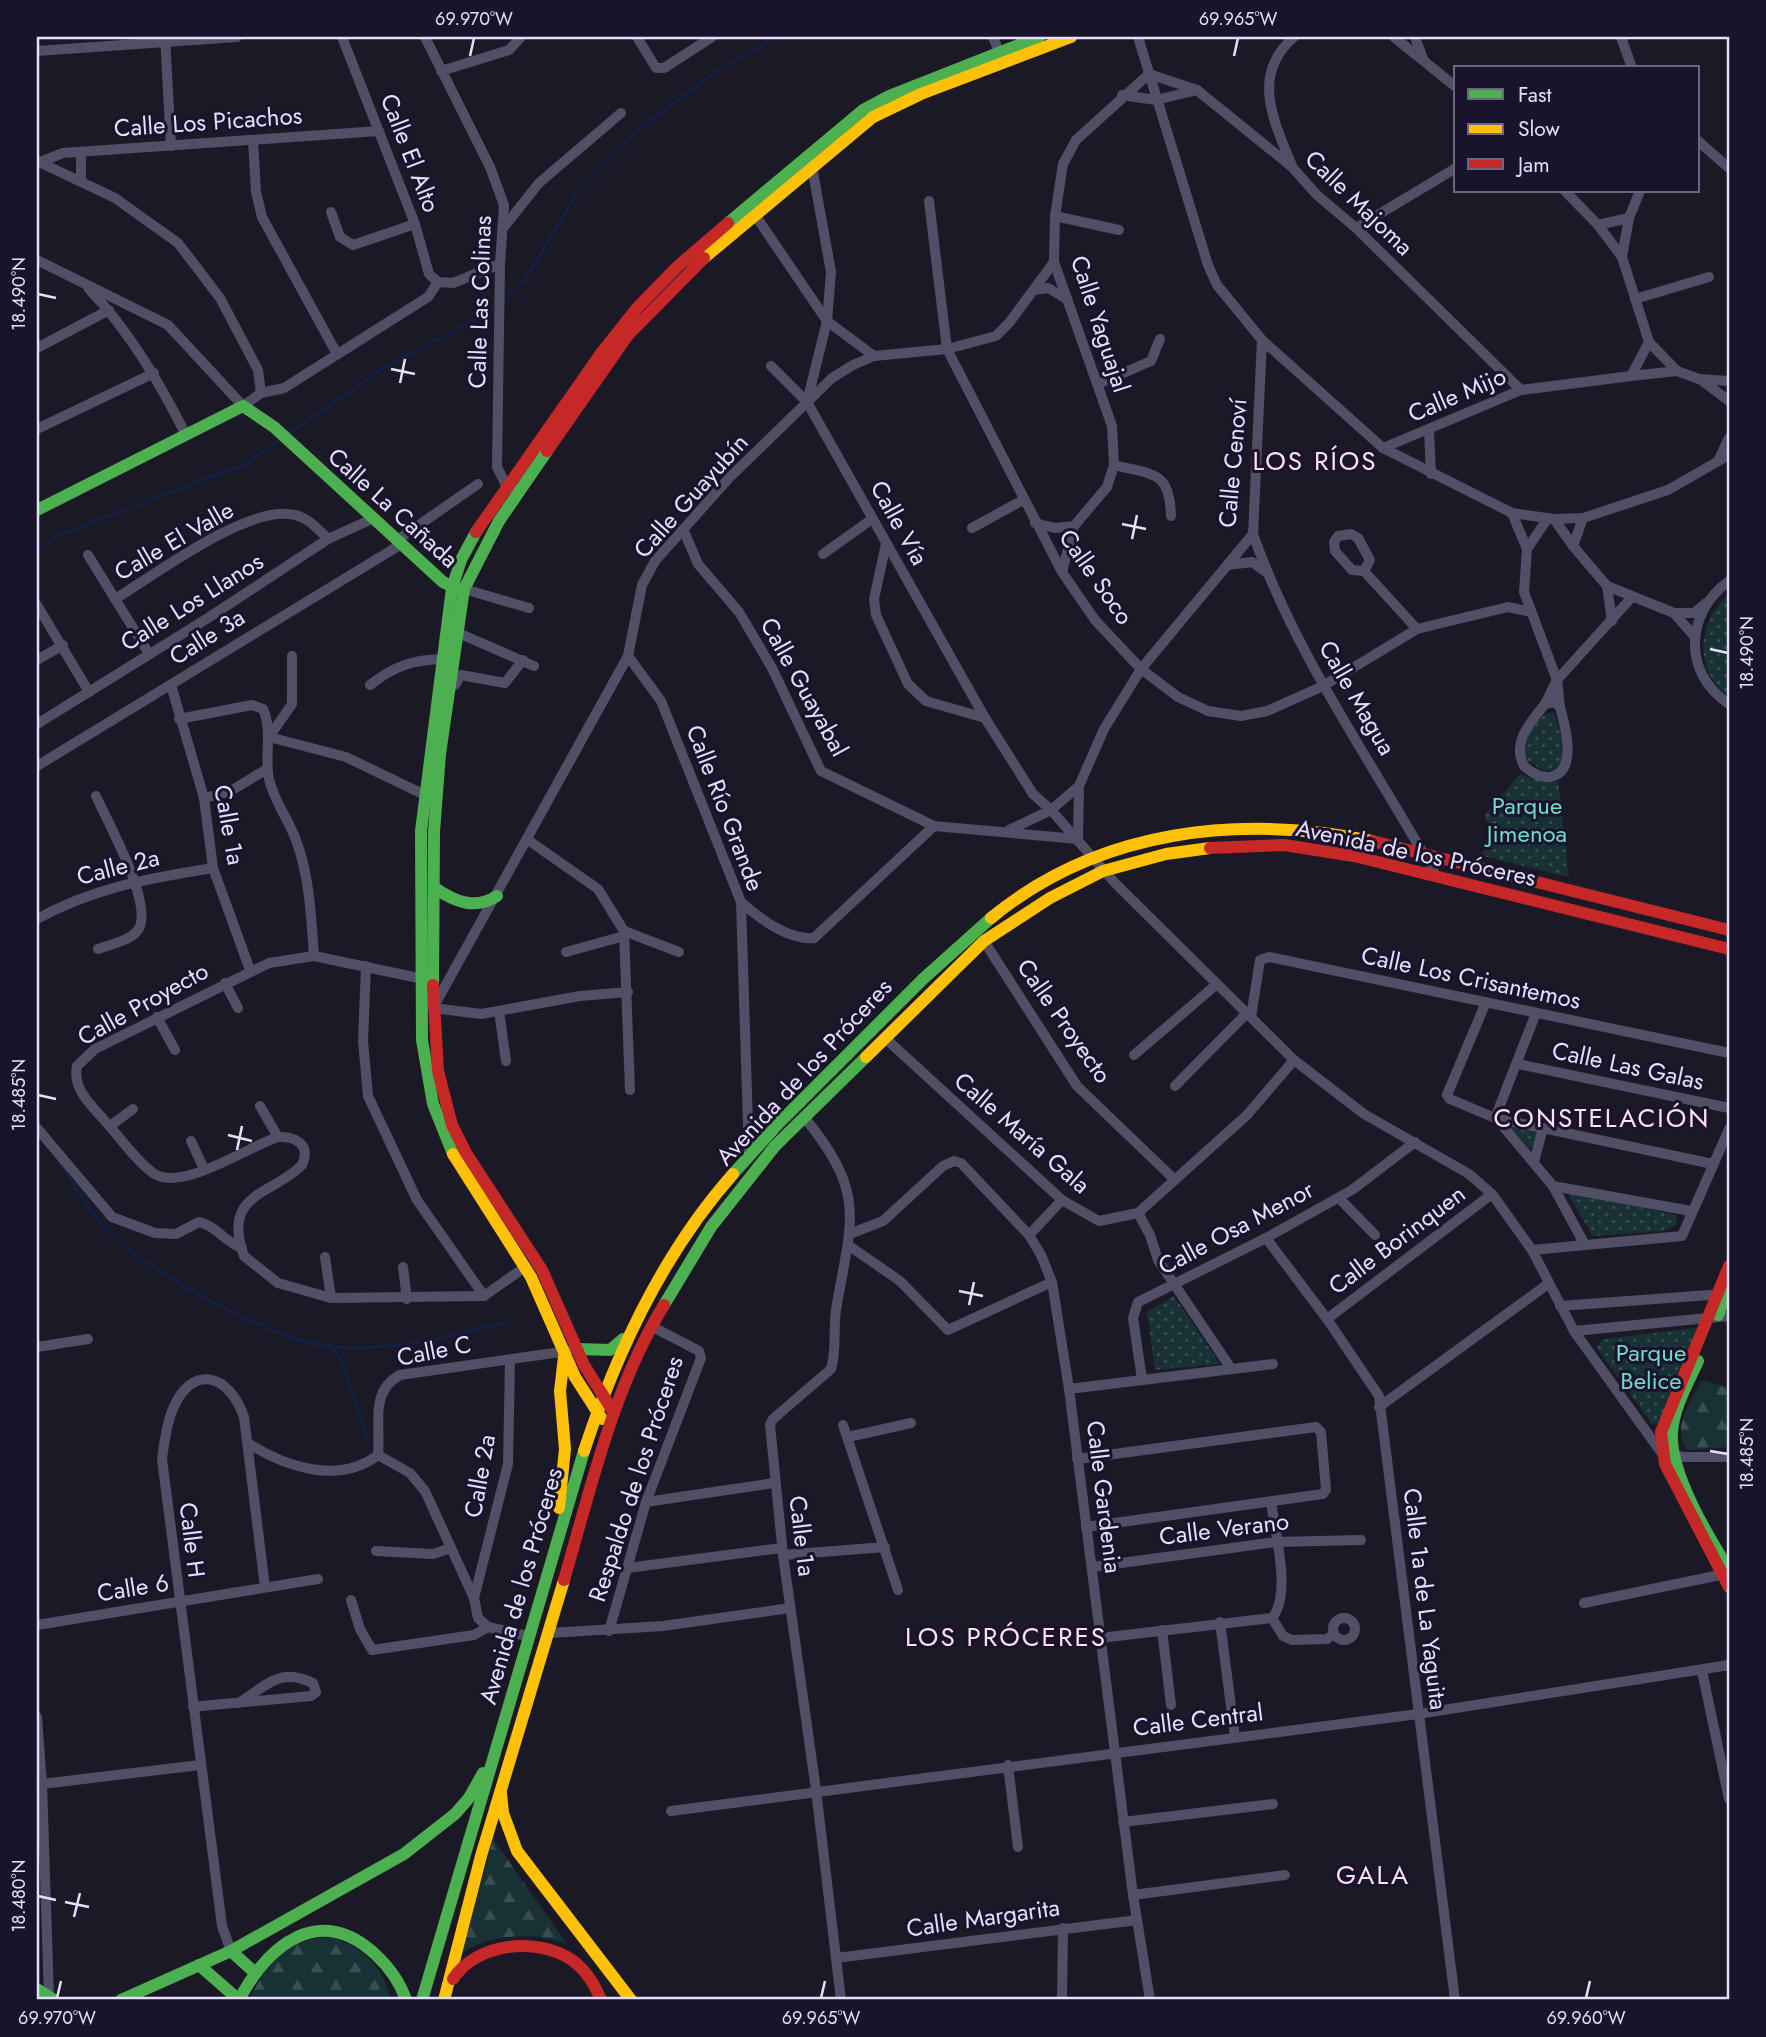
<svg xmlns="http://www.w3.org/2000/svg" width="1766" height="2037" font-family="Jost,sans-serif">
<style>
.forest{fill:url(#forest-firs)}
.park{fill:url(#park-dots)}
.lines{fill:none;stroke-linecap:round;stroke-linejoin:round}
.stream{stroke:#10224a;stroke-width:2.5}
.street{stroke:#514f66;stroke-width:10}
.fast{stroke:#4caf50;stroke-width:12}
.slow{stroke:#ffc107;stroke-width:12}
.jam{stroke:#c62828;stroke-width:12}
.ticks{fill:none;stroke:#e5dffe;stroke-width:2.5}
.labels{text-anchor:middle;stroke-width:6;stroke-linejoin:round;paint-order:stroke}
.street-label{font-size:24px;fill:#e5dffe;stroke:#19132c}
.park-label{font-size:24px;fill:#6bddc8;stroke:#19132c}
.neighbourhood-label{font-size:26px;letter-spacing:2px;fill:#fee1f2;stroke:#19132c}
.neatline{fill:none;stroke:#e5dffe;stroke-width:2.5}
.ticks-label{font-size:18px;text-anchor:middle;fill:#e5dffe}
</style>
<defs>
<pattern id="forest-firs" width="22" height="20" patternUnits="userSpaceOnUse" patternTransform="scale(1.75)"><rect width="22" height="20" fill="#173134"/><path d="M5 1l3.5 6h-7zM16 11l3.5 6h-7z" fill="#394e52"/></pattern>
<pattern id="park-dots" width="8" height="8" patternUnits="userSpaceOnUse" patternTransform="scale(1.75)"><rect width="8" height="8" fill="#173134"/><path d="M2 2h.1M6 6h.1" fill="none" stroke="#394e52" stroke-width="1.8" stroke-linecap="round"/></pattern>
</defs>
<rect width="100%" height="100%" fill="#1c1926"/>
<g class="forest">
<path d="M1702 1380 1729 1388V1447L1687 1450C1671 1428 1691 1400 1702 1380Z"/>
<path d="M493 1839 567 1944C534 1932 493 1933 462 1953Z"/>
<path d="M329 1937C364 1946 382 1966 391 2000H249C266 1963 286 1939 329 1937Z"/>
</g>
<g class="park">
<path d="M1729 594V696C1692 672 1698 619 1729 594Z"/>
<path d="M1547 713H1554L1564 743 1562 762 1552 770 1544 771 1524 758C1525 739 1531 724 1547 713Z"/>
<polygon points="1520,774 1533,779 1558,781 1569,877 1479,855 1497,839 1484,816"/>
<polygon points="1512,1125 1538,1132 1534,1147 1530,1149 1510,1128"/>
<polygon points="1571,1192 1676,1215 1677,1225 1663,1231 1593,1236 1569,1196"/>
<polygon points="1174,1296 1220,1364 1155,1370 1147,1312"/>
<polygon points="1696,1328 1700,1337 1662,1423 1652,1424 1596,1347 1603,1339"/>
</g>
<g class="lines">
<g class="stream">
<polyline points="503,299 525,280 576,195 643,126 717,71 776,37"/>
<polyline points="287,435 391,363 481,317 495,305"/>
<polyline points="37,548 59,535 245,464 282,438"/>
<path d="M59 1162C74 1183 87 1208 105 1228 146 1272 275 1342 334 1347 393 1351 452 1338 507 1321"/>
<polyline points="333,1347 343,1363 368,1442"/>
</g>
<g class="street">
<polyline points="165,37 171,146"/>
<polyline points="342,37 415,224 429,274 438,282"/>
<polyline points="425,37 490,167 504,205 500,264 497,467 506,485 519,492"/>
<polyline points="637,37 656,68 664,68 712,37"/>
<polyline points="993,37 1002,59"/>
<polyline points="1138,37 1208,265 1217,285 1262,340 1383,448 1512,513 1554,519 1583,518 1668,490 1729,455"/>
<polyline points="1394,37 1456,87"/>
<polyline points="1415,37 1423,59"/>
<polyline points="1621,37 1632,68"/>
<polyline points="37,51 237,37"/>
<polyline points="441,71 509,50 521,37"/>
<polyline points="1122,95 1156,100 1197,90"/>
<polyline points="253,141 256,192 262,217 337,354"/>
<polyline points="1698,141 1729,168"/>
<polyline points="81,152 81,180"/>
<polyline points="805,157 812,167 831,272 827,321 807,402"/>
<polyline points="37,161 115,198 178,243 220,298 258,370 261,393 243,406 168,325 37,260"/>
<polyline points="40,162 63,153 379,131"/>
<path d="M1292 166C1274 121 1250 75 1294 37"/>
<polyline points="1565,191 1598,225 1622,257 1649,342 1631,376 1677,371 1699,379 1729,381"/>
<polyline points="929,201 947,349 1062,572 1095,620 1141,669 1178,697 1208,711 1241,716 1267,711 1323,686 1417,629 1508,607 1531,612"/>
<polyline points="331,212 340,237 353,245 415,224"/>
<polyline points="753,212 827,321 874,356"/>
<polyline points="1055,216 1119,230"/>
<polyline points="1598,225 1629,218"/>
<polyline points="504,227 539,183 621,113"/>
<polyline points="1356,228 1456,168"/>
<polyline points="1622,257 1629,218 1640,191"/>
<polyline points="438,282 453,283 500,264"/>
<path d="M89 289C130 332 159 382 186 435"/>
<polyline points="1034,290 1048,288 1065,298"/>
<polyline points="1635,299 1709,277"/>
<polyline points="1649,342 1677,371"/>
<polyline points="37,348 109,310"/>
<polyline points="771,366 807,402 985,718 1033,794 1051,810 1115,883 1294,1060 1364,1114 1469,1174 1492,1194 1532,1250 1574,1331 1661,1452 1683,1457 1729,1457"/>
<polyline points="1700,379 1729,401"/>
<polyline points="1098,384 1151,361 1160,339"/>
<polyline points="261,393 284,388 428,297 438,282"/>
<polyline points="37,429 154,373"/>
<polyline points="1429,430 1431,474"/>
<polyline points="1383,448 1521,390 1631,376"/>
<polyline points="1719,459 1729,438"/>
<path d="M1114 465C1152 475 1170 470 1171 516"/>
<polyline points="1512,513 1527,549 1524,592 1557,680 1560,707"/>
<polyline points="1583,518 1573,546 1607,586 1674,613 1694,613 1706,603"/>
<polyline points="1554,519 1573,546"/>
<polyline points="1035,523 1055,528 1074,526"/>
<polyline points="972,528 1023,500"/>
<polyline points="683,529 698,564 739,612 772,668 821,771 934,826 1078,839"/>
<path d="M1253 534C1296 657 1373 763 1436 876"/>
<polyline points="396,541 478,484"/>
<polyline points="886,544 874,599 876,615 908,684 926,701 985,718"/>
<polyline points="1527,549 1548,518"/>
<polyline points="823,554 872,519"/>
<polyline points="88,555 149,654"/>
<polyline points="1228,565 1252,562 1266,572"/>
<polyline points="1364,571 1352,570 1335,551 1334,542 1338,536 1351,534 1358,538 1370,560 1364,571 1417,629"/>
<polyline points="1062,572 1074,526 1107,487 1114,465 1112,426 1054,262 1055,216 1063,164 1076,140 1149,74 1197,90 1292,167 1317,195 1356,228 1521,390"/>
<path d="M1729 581C1685 613 1682 673 1729 704"/>
<polyline points="1607,586 1612,621"/>
<polyline points="464,589 529,608"/>
<path d="M115 599C156 574 241 510 288 514 306 515 316 527 328 539"/>
<polyline points="37,605 89,692"/>
<polyline points="1674,613 1694,636"/>
<polyline points="456,632 534,666"/>
<polyline points="628,656 661,701 741,902 749,1157"/>
<polyline points="37,660 63,645"/>
<polyline points="171,685 204,798 213,868 250,970"/>
<path d="M370 685C393 667 411 660 441 659"/>
<polyline points="449,686 455,685 461,675 505,683 523,660"/>
<path d="M1554 702 1560 707C1565 725 1579 773 1549 777 1539 778 1531 772 1524 766 1511 742 1531 722 1545 704Z"/>
<polyline points="1545,704 1557,680 1632,597"/>
<path d="M179 719 252 705 263 709C273 732 264 756 269 779 274 802 290 821 297 843 310 879 311 918 314 956"/>
<polyline points="37,724 208,618 328,539 372,519"/>
<polyline points="269,737 346,757 429,797"/>
<polyline points="269,737 292,704 292,656"/>
<polyline points="37,766 400,545"/>
<path d="M96 796C107 821 155 906 138 930 130 941 111 944 98 949"/>
<polyline points="204,798 229,792 267,769"/>
<polyline points="1009,830 1051,810 1079,786"/>
<polyline points="1078,839 1079,786 1104,729 1141,669 1253,534 1262,340"/>
<polyline points="528,840 598,889 624,931 630,1090"/>
<path d="M741 902C760 919 788 940 814 938L934 826"/>
<path d="M37 919C93 888 150 878 213 868"/>
<polyline points="624,931 679,952"/>
<polyline points="984,941 1077,1086 1175,1180"/>
<polyline points="566,952 624,936"/>
<polyline points="366,966 363,1041 368,1096 417,1200 484,1296"/>
<path d="M428 980 314 956 269 963 95 1049 77 1066C72 1089 91 1105 105 1121 120 1137 134 1159 153 1173 181 1193 247 1147 278 1137 296 1136 311 1145 302 1165 273 1195 221 1192 244 1256L278 1283 331 1298 484 1296 525 1267"/>
<polyline points="225,983 238,1008"/>
<polyline points="628,992 580,996 481,1014 433,1008 628,656 642,585 655,561 730,477 832,378 853,365 874,356 947,349 996,336 1009,323 1054,262"/>
<polyline points="1486,1002 1447,1095 1450,1099 1495,1118 1713,1164"/>
<polyline points="499,1011 506,1061"/>
<polyline points="157,1017 175,1050"/>
<polyline points="1251,1017 1260,960 1269,957 1729,1053"/>
<polyline points="885,1038 1062,1200 1099,1221 1138,1213 1247,1115 1294,1060"/>
<polyline points="1134,1055 1217,984"/>
<polyline points="1518,1064 1729,1108"/>
<polyline points="1175,1086 1247,1013"/>
<polyline points="260,1106 278,1137"/>
<path d="M804 1117C868 1195 851 1220 836 1310 833 1330 837 1350 831 1369L773 1419 770 1425 783 1555 816 1790 841 2000"/>
<polyline points="1495,1118 1536,1013"/>
<polyline points="1496,1118 1553,1186 1585,1245"/>
<polyline points="110,1126 133,1109"/>
<path d="M37 1128 112 1217 155 1233 176 1234 199 1222C217 1226 224 1242 242 1248"/>
<polyline points="191,1141 204,1169"/>
<polyline points="1534,1162 1543,1128"/>
<polyline points="1553,1186 1691,1211"/>
<polyline points="1339,1198 1375,1235"/>
<polyline points="1138,1213 1150,1235 1158,1260 1230,1367"/>
<polyline points="852,1233 883,1221 943,1166 954,1161 961,1163 1029,1235 1041,1255 1052,1282 1069,1389 1133,1895 1150,2000"/>
<polyline points="1029,1235 1062,1200"/>
<polyline points="1266,1238 1327,1319 1379,1396 1455,2000"/>
<polyline points="848,1245 900,1281 948,1330 1052,1282"/>
<polyline points="1532,1250 1682,1236 1729,1129"/>
<polyline points="325,1257 331,1298"/>
<polyline points="403,1267 407,1299"/>
<polyline points="1560,1306 1723,1294"/>
<polyline points="1327,1319 1492,1194"/>
<polyline points="1574,1331 1729,1316"/>
<polyline points="37,1347 88,1339"/>
<polyline points="1142,1379 1133,1318 1138,1302 1266,1238 1352,1190 1415,1142"/>
<polyline points="1069,1389 1273,1364"/>
<polyline points="1379,1407 1548,1284"/>
<polyline points="843,1425 898,1590"/>
<polyline points="848,1437 911,1423"/>
<path d="M248 1443C285 1467 339 1485 378 1455"/>
<path d="M378 1455C381 1425 369 1392 400 1375L568 1351"/>
<polyline points="378,1455 410,1473 425,1491 474,1598 478,1618 488,1627"/>
<polyline points="1077,1459 1316,1427 1321,1432 1326,1490 1323,1494 1086,1527"/>
<polyline points="646,1502 774,1483"/>
<path d="M1271 1502C1275 1532 1292 1595 1272 1618L1283 1636 1292 1640 1327 1639 1334 1634"/>
<polyline points="376,1551 433,1554 451,1548"/>
<polyline points="783,1555 885,1547"/>
<polyline points="1092,1567 1276,1542 1361,1540"/>
<polyline points="627,1568 782,1548"/>
<polyline points="474,1598 508,1464 510,1360"/>
<polyline points="351,1600 360,1629 372,1650 474,1635 488,1627 528,1636"/>
<polyline points="1584,1603 1720,1575"/>
<circle cx="1344" cy="1629" r="11"/>
<polyline points="1220,1622 1235,1737"/>
<polyline points="37,1625 318,1579"/>
<polyline points="1162,1630 1171,1705"/>
<polyline points="609,1631 646,1502 701,1358 699,1351 651,1326"/>
<polyline points="550,1633 663,1626 790,1608"/>
<polyline points="1100,1638 1272,1618"/>
<polyline points="1702,1671 1729,1799"/>
<path d="M193 1707 201 1706 311 1696 316 1692 313 1683C280 1667 267 1685 239 1703"/>
<polyline points="37,1717 42,1784 49,1997"/>
<polyline points="1008,1765 1018,1847"/>
<polyline points="42,1784 200,1765"/>
<polyline points="671,1811 1418,1714 1729,1665"/>
<polyline points="1123,1822 1273,1804"/>
<polyline points="1133,1895 1285,1875"/>
<path d="M231 1951 222 1926 162 1459C164 1443 166 1427 172 1411 191 1363 229 1373 244 1417L265 1587"/>
<polyline points="836,1958 1137,1920"/>
<polyline points="1062,2000 1063,1928"/>
</g>
<g class="fast">
<polyline points="728,223 863,110 889,96 1039,37"/>
<polyline points="37,510 243,406 274,427 443,582 458,589"/>
<path d="M435 888C455 902 475 910 497 896"/>
<polyline points="433,985 434,832 440,754 464,589 499,521 547,451"/>
<polyline points="453,1154 433,1104 422,1040 421,831 452,588 461,560 476,532"/>
<polyline points="733,1174 778,1124 923,979 991,918"/>
<polyline points="664,1305 711,1227 775,1146 866,1057"/>
<polyline points="1718,1315 1729,1287"/>
<polyline points="578,1349 610,1350 623,1339"/>
<path d="M1698 1361C1688 1383 1674 1407 1672 1432 1669 1472 1708 1536 1729 1570"/>
<polyline points="231,1951 253,1971"/>
<polyline points="199,1965 239,2000"/>
<polyline points="37,1989 54,2000"/>
<polyline points="121,2000 231,1951 404,1854 455,1814 469,1798 483,1773"/>
<path d="M239 2000C268 1945 320 1902 376 1955 390 1968 400 1982 406 2000"/>
<polyline points="422,2000 584,1451"/>
</g>
<g class="slow">
<polyline points="704,258 873,117 921,94 1071,37"/>
<path d="M991 918C1099 829 1239 814 1372 841"/>
<polyline points="866,1057 984,941 1050,898 1103,871 1166,854 1210,848"/>
<polyline points="453,1154 531,1277 575,1377 602,1419"/>
<path d="M584 1451C617 1351 663 1253 733 1174"/>
<polyline points="559,1508 565,1449 560,1391 564,1357"/>
<polyline points="501,1794 503,1813 517,1851 631,2000"/>
<polyline points="444,2000 481,1856 564,1580"/>
</g>
<g class="jam">
<polyline points="547,451 628,335 704,258"/>
<polyline points="476,532 602,352 637,308 678,266 728,223"/>
<polyline points="1372,841 1729,930"/>
<polyline points="1210,848 1284,845 1354,856 1729,949"/>
<polyline points="433,985 438,1071 452,1125 466,1153 542,1270 584,1365 614,1413"/>
<polyline points="1729,1266 1661,1432 1665,1464 1729,1587"/>
<path d="M564 1580C591 1488 613 1388 664 1305"/>
<path d="M453 1979C476 1943 537 1936 572 1960 586 1970 595 1985 601 2000"/>
</g>
</g>
<path class="ticks" d="M470 56 474 38M1234 56 1238 38M38 294 56 298M391 369 415 374M400 383 405 359M1122 524 1146 529M1132 539 1137 515M1710 649 1728 653M38 1095 56 1099M228 1135 252 1141M237 1150 242 1126M959 1291 983 1296M969 1305 974 1282M1710 1451 1728 1454M38 1896 56 1900M65 1902 89 1907M74 1917 80 1893M57 1998 61 1981M821 1998 825 1981M1586 1998 1590 1981"/>
<g class="labels">
<g class="street-label">
<text transform="translate(208 122) rotate(-4)" y="8">Calle Los Picachos</text>
<text transform="translate(410 153) rotate(69)" y="8">Calle El Alto</text>
<text transform="translate(1359 203) rotate(44)" y="8">Calle Majoma</text>
<text transform="translate(480 302) rotate(-88)" y="8">Calle Las Colinas</text>
<text transform="translate(1100 324) rotate(72)" y="8">Calle Yaguajal</text>
<text transform="translate(1457 395) rotate(-23)" y="8">Calle Mijo</text>
<text transform="translate(1233 463) rotate(-85)" y="8">Calle Cenoví</text>
<text transform="translate(691 496) rotate(-48)" y="8">Calle Guayubín</text>
<text transform="translate(393 508) rotate(42)" y="8">Calle La Cañada</text>
<text transform="translate(899 523) rotate(61)" y="8">Calle Vía</text>
<text transform="translate(174 541) rotate(-30)" y="8">Calle El Valle</text>
<text transform="translate(1096 577) rotate(55)" y="8">Calle Soco</text>
<text transform="translate(192 602) rotate(-32)" y="8">Calle Los Llanos</text>
<text transform="translate(207 637) rotate(-32)" y="8">Calle 3a</text>
<text transform="translate(804 687) rotate(61)" y="8">Calle Guayabal</text>
<text transform="translate(1357 698) rotate(60)" y="8">Calle Magua</text>
<text transform="translate(725 808) rotate(69)" y="8">Calle Río Grande</text>
<text transform="translate(229 825) rotate(80)" y="8">Calle 1a</text>
<text transform="translate(1416 853) rotate(12)" y="8">Avenida de los Próceres</text>
<text transform="translate(118 867) rotate(-14)" y="8">Calle 2a</text>
<text transform="translate(1471 978) rotate(12)" y="8">Calle Los Crisantemos</text>
<text transform="translate(143 1004) rotate(-29)" y="8">Calle Proyecto</text>
<text transform="translate(1064 1021) rotate(55)" y="8">Calle Proyecto</text>
<text transform="translate(1628 1066) rotate(12)" y="8">Calle Las Galas</text>
<text transform="translate(804 1072) rotate(-47)" y="8">Avenida de los Próceres</text>
<text transform="translate(1022 1133) rotate(41)" y="8">Calle María Gala</text>
<text transform="translate(1236 1228) rotate(-28)" y="8">Calle Osa Menor</text>
<text transform="translate(1397 1240) rotate(-37)" y="8">Calle Borinquen</text>
<text transform="translate(434 1351) rotate(-11)" y="8">Calle C</text>
<text transform="translate(480 1476) rotate(-80)" y="8">Calle 2a</text>
<text transform="translate(636 1479) rotate(-72)" y="8">Respaldo de los Próceres</text>
<text transform="translate(1104 1497) rotate(83)" y="8">Calle Gardenia</text>
<text transform="translate(1224 1529) rotate(-7)" y="8">Calle Verano</text>
<text transform="translate(802 1536) rotate(83)" y="8">Calle 1a</text>
<text transform="translate(192 1540) rotate(83)" y="8">Calle H</text>
<text transform="translate(521 1586) rotate(-74)" y="8">Avenida de los Próceres</text>
<text transform="translate(133 1588) rotate(-9)" y="8">Calle 6</text>
<text transform="translate(1425 1599) rotate(83)" y="8">Calle 1a de La Yaguita</text>
<text transform="translate(1198 1720) rotate(-7)" y="8">Calle Central</text>
<text transform="translate(983 1918) rotate(-8)" y="8">Calle Margarita</text>
</g>
<g class="park-label">
<text x="1527" y="814">Parque<tspan x="1527" dy="28">Jimenoa</tspan></text>
<text x="1651" y="1361">Parque<tspan x="1651" dy="28">Belice</tspan></text>
</g>
<g class="neighbourhood-label">
<text x="1315" y="470">LOS RÍOS</text>
<text x="1602" y="1127">CONSTELACIÓN</text>
<text x="1006" y="1646">LOS PRÓCERES</text>
<text x="1373" y="1884">GALA</text>
</g>
</g>
<rect width="1766" height="2037" fill="none" stroke="#19132c" stroke-width="77"/>
<rect x="1454" y="66" width="245" height="126" fill="#19132c" stroke="#6b6580" stroke-width="2"/>
<rect x="1468" y="89" width="35" height="10" fill="#4caf50" stroke="#6b6580" stroke-width="2"/>
<text x="1518" y="102" font-size="21" fill="#e5dffe">Fast</text>
<rect x="1468" y="124" width="35" height="10" fill="#ffc107" stroke="#6b6580" stroke-width="2"/>
<text x="1518" y="136" font-size="21" fill="#e5dffe">Slow</text>
<rect x="1468" y="159" width="35" height="10" fill="#c62828" stroke="#6b6580" stroke-width="2"/>
<text x="1518" y="172" font-size="21" fill="#e5dffe">Jam</text>
<rect x="38" y="38" width="1690" height="1960" class="neatline"/>
<g class="ticks-label">
<text x="474" y="25">69.970°W</text>
<text x="1238" y="25">69.965°W</text>
<text transform="translate(19 294) rotate(-90)" y="6">18.490°N</text>
<text transform="translate(1747 653) rotate(-90)" y="6">18.490°N</text>
<text transform="translate(19 1095) rotate(-90)" y="6">18.485°N</text>
<text transform="translate(1747 1454) rotate(-90)" y="6">18.485°N</text>
<text transform="translate(19 1896) rotate(-90)" y="6">18.480°N</text>
<text x="57" y="2024">69.970°W</text>
<text x="821" y="2024">69.965°W</text>
<text x="1586" y="2024">69.960°W</text>
</g>
</svg>
